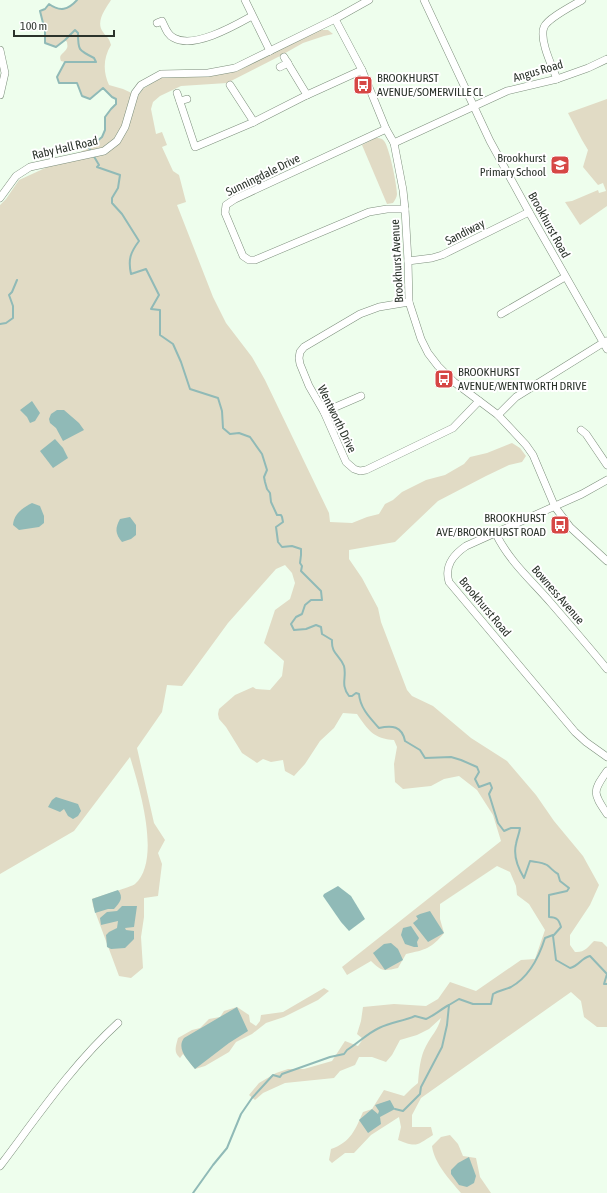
<svg xmlns="http://www.w3.org/2000/svg" width="607" height="1193" font-family="'Asap Condensed',sans-serif">
<style>
.green{fill:#e1dbc5}
.water{fill:#90bab7}
.lines{fill:none;stroke-linecap:round;stroke-linejoin:round}
.stream{stroke:#90bab7;stroke-width:2}
.minor-casing{stroke:#7d8f7c;stroke-width:8}
.minor{stroke:#fff;stroke-width:7}
.labels{text-anchor:middle;stroke-width:4;stroke-linejoin:round;paint-order:stroke}
.street-label{font-size:12px;fill:#2b332b;stroke:#fff}
.poi-label{font-size:12px;fill:#2b332b;stroke:#fff;text-anchor:start}
</style>
<rect width="100%" height="100%" fill="#eefeed"/>
<g class="green">
<path d="M77 0H111C106 8 95 22 103 32 107 38 109 37 111 45 103 58 103 72 109 85L123 89 138 96 143 89 160 78 203 75 237 71 320 30H328L333 34 324 36 303 43 280 56 227 83 181 86 160 96 153 102 151 109 156 134 162 132 167 145 162 147 173 171 179 175 186 202 177 205 213 297 226 323 252 357 265 380 329 513 330 522 352 523 367 517 379 514 385 504 393 500 402 492 426 480 445 475 464 464 470 457 487 453 512 443 520 448 526 456 522 462 509 465 486 476 438 501 395 542 349 550V559L362 578 378 608 381 622 407 690 412 696 433 706 471 738 507 761 536 795 554 821 583 856 599 885 590 905 570 935V945L575 952C584 953 588 947 594 941L602 942 607 947V1027H597L584 1017 581 1001 571 992 421 1098 412 1115V1127H431L433 1135C417 1145 417 1148 398 1140L401 1127 399 1117 371 1135 354 1153H345L332 1163 329 1160 331 1149C351 1142 355 1130 363 1112L372 1109 384 1090 404 1096 412 1088 418 1083C419 1071 420 1057 426 1046 432 1034 437 1032 441 1018L429 1029 417 1035 400 1040 392 1055 386 1062 372 1057H359L355 1065 340 1071 334 1078 285 1083 263 1093 255 1100 249 1095 259 1083 276 1073 288 1069H304L332 1061 345 1041 358 1046 363 1039 357 1034 361 1021 363 1007 394 1004 426 1006 438 999 450 982 476 991 521 960 535 959 545 930 529 904 517 895 516 886 510 872 497 866 440 904V919L444 933C432 948 425 950 406 954L398 968C384 971 382 972 371 961L347 975 342 967 501 841 493 815 477 790 459 776 444 779 431 786 403 789 395 782 394 764 397 747 394 740C374 739 368 730 357 714L343 713 334 728 320 741 305 764 294 776 285 771 283 760 271 762 263 759 257 763 242 753 226 727 219 719 218 714 219 709 235 695 253 687 256 689 270 690 282 676 284 661 264 643 275 610 290 599 295 583 292 573 285 565 276 569 228 623 182 686 167 685 162 712 137 748 154 823 165 840 158 853 162 864 158 896 144 898V917L141 937 143 968 131 978 119 976 93 906 92 899C100 896 131 887 135 884 162 860 139 786 130 757L74 831 0 874V205L6 199 19 180 89 148 102 137 105 130V117L111 109 116 104V99L112 97 103 88 98 91 90 99 82 96 77 83H59L57 77 65 62 61 61C58 54 64 54 67 48 68 46 67 44 67 42L65 40 56 47 45 43V31L40 11 45 9 49 4C60 12 68 10 77 0Z"/>
<polygon points="607,99 607,206 580,225 565,202 572,201 598,190 599,193 606,191 603,183 598,185 583,167 588,150 582,140 568,113"/>
<path d="M375 138C379 138 382 138 384 141 389 146 397 185 397 194 397 197 395 200 393 203L387 204 362 145Z"/>
<path d="M324 988 329 991 318 1000 284 1017 266 1023 252 1034 236 1042 229 1052 205 1066 195 1069 183 1054 180 1058C173 1052 176 1046 178 1038L192 1030 200 1028 209 1019 220 1017 224 1011 237 1007 249 1015 250 1022 256 1026 260 1021 261 1015 283 1012Z"/>
<path d="M450 1135 458 1144 463 1156 476 1158 480 1177 491 1193H461C450 1180 434 1163 432 1146L441 1137Z"/>
</g>
<g class="water">
<polygon points="32,401 40,413 35,421 30,423 27,417 20,410"/>
<polygon points="57,410 64,410 79,423 84,430 63,441 56,428 50,423 49,419 51,414"/>
<polygon points="55,439 63,448 68,458 53,468 40,451"/>
<path d="M32 503 40 506 44 516V523L39 527 19 530 13 525C14 513 23 508 32 503Z"/>
<path d="M130 517 136 525V535L131 539 122 542C115 534 115 528 120 519Z"/>
<polygon points="56,797 78,804 81,811 78,816 73,819 68,816 64,809 60,812 48,807 52,800"/>
<polygon points="338,886 351,896 365,919 349,931 341,922 323,896 324,894"/>
<path d="M118 890C124 898 120 902 114 909H108L95 913 92 899Z"/>
<polygon points="122,906 137,906 134,927 125,928 126,930 134,931 134,939 125,948 111,949 107,947 106,935 109,932 117,928 118,921 101,925 100,918 107,912 117,911"/>
<polygon points="430,911 444,933 428,942 413,923 418,919 416,916 420,914"/>
<polygon points="411,926 419,938 417,942 418,947 414,947 405,944 401,935 403,928"/>
<polygon points="391,943 398,949 403,960 385,970 373,953 384,944"/>
<path d="M237 1007 248 1031 229 1043 195 1069C188 1060 176 1049 184 1038Z"/>
<polygon points="390,1100 395,1109 380,1117 381,1124 368,1133 359,1120 372,1109 378,1114 379,1111 375,1105"/>
<polygon points="469,1157 476,1176 474,1183 467,1187 459,1185 451,1174 451,1170 458,1163"/>
</g>
<g class="lines">
<g class="stream">
<path d="M77 0C68 10 60 12 49 4L45 9 40 11 45 31V43L56 47 65 40 75 30 78 33C78 50 78 50 94 58L96 62H65L57 77 59 83H77L82 96 90 99 103 88 112 97 116 99V104L111 109 105 117V130L102 137 89 148 99 165 97 167 120 175 118 188 112 198V203L122 214 139 241C130 253 128 260 131 274L146 269 159 295 151 309 160 310V335L173 344 181 362 190 389 218 398 222 411 223 428 230 434 239 433 250 437 262 454 267 470 264 477 265 482 267 489 270 493 271 502 277 515H281L282 517 283 522 276 527 278 542 282 547 292 546 301 549V555L300 563 302 566 301 571 321 591 322 600H311L305 605 302 614 296 617 291 624 294 630 306 629 316 625 321 627 322 634 332 640C331 654 340 655 344 666 347 678 340 684 349 696H352L356 693 359 694C360 708 370 718 379 728 392 725 402 726 405 741L420 750 425 758 451 757 461 760 477 767 479 772 475 779 479 787 490 783 492 788 489 794 498 823 504 831 511 828H520C519 835 517 838 516 844 513 856 518 868 524 878L530 861C535 862 542 862 547 865 551 868 554 872 558 874L560 881 569 888 567 891 549 895V917C557 917 559 920 561 927L553 936 556 960 570 968C579 966 581 958 590 956L607 974 604 984H607"/>
<polyline points="0,324 6,323 13,318 13,306 9,295 12,292 17,280"/>
<path d="M449 1005 459 999 473 1004H491L493 994C500 990 505 990 511 987 529 977 539 957 545 938L553 935"/>
<path d="M193 1193 213 1165 227 1148 241 1114 252 1098 273 1075 280 1077 282 1074 330 1057 344 1054 347 1050C358 1043 368 1033 379 1028 391 1022 404 1021 415 1016L426 1019C435 1015 441 1009 449 1005L447 1025 442 1047 421 1087 420 1094 403 1111 395 1109"/>
</g>
<g class="minor-casing">
<g id="minor">
<polyline points="245,0 270,51"/>
<polyline points="424,0 490,141 529,212 607,349"/>
<polyline points="335,19 362,70 386,129 394,143 403,190 405,209 408,261 409,302 421,339 428,353 438,366 454,382 498,415 526,445 533,455 555,507 570,527 607,561"/>
<path d="M157 23 162 21C165 27 167 35 174 38 194 49 234 26 252 16"/>
<polyline points="0,50 5,73 0,95"/>
<polyline points="284,57 307,95"/>
<polyline points="280,67 288,63"/>
<path d="M557 79C552 66 539 40 544 27 548 18 574 5 582 0"/>
<polyline points="230,85 254,122"/>
<polyline points="177,93 195,147 254,122 307,95 362,70"/>
<polyline points="180,101 187,99"/>
<polyline points="386,129 235,199 226,205 225,213 243,256 249,260 255,260 369,212 387,209 405,209"/>
<polyline points="394,143 507,91 557,79 588,68 607,59"/>
<polyline points="0,198 16,176 30,167 104,151 117,141 125,127 135,93 141,85 161,74 208,73 235,68 335,19 369,0"/>
<polyline points="408,261 432,258 442,255 529,212"/>
<polyline points="409,302 379,307 360,314 304,347 300,352 299,358 300,364 309,386 324,412 346,462 354,469 360,471 366,470 453,428 479,401"/>
<polyline points="501,314 565,277"/>
<polyline points="324,412 361,396"/>
<polyline points="498,415 516,397 606,341"/>
<polyline points="581,430 586,434 607,465"/>
<path d="M607 480 582 494 466 546C453 555 444 566 449 582L575 732 586 742 607 757"/>
<path d="M496 534C509 561 532 581 551 603 570 625 589 647 607 669"/>
<path d="M607 771C592 792 593 793 607 814"/>
<path d="M0 1166C37 1117 73 1064 118 1023"/>
</g>
</g>
<use href="#minor" class="minor"/>
</g>
<defs>
<g id="bus-square" transform="scale(1)"><rect x="-9" y="-9" width="18" height="18" rx="4" fill="#d64745" stroke="#fff"/><path d="M-5-6H5V4H4V6H2V4H-2V6H-4V4H-5ZM-3.5-4V0h7V-4ZM-3.5 1.2v1.5H-2V1.2ZM2 1.2v1.5H3.5V1.2Z" fill="#fff"/></g>
<g id="school-square" transform="scale(1)"><rect x="-9" y="-9" width="18" height="18" rx="4" fill="#d64745" stroke="#fff"/><path d="M0-5L7-2L0 1L-7-2ZM-4 1L0 2.5L4 1V4Q0 6-4 4Z" fill="#fff"/></g>
</defs>
<g fill-rule="evenodd">
<use href="#bus-square" x="363" y="85"/>
<use href="#school-square" x="560" y="165"/>
<use href="#bus-square" x="444" y="379"/>
<use href="#bus-square" x="560" y="525"/>
</g>
<g class="labels">
<g class="street-label">
<text transform="translate(538 71) rotate(-16)" y="4">Angus Road</text>
<text transform="translate(65 148) rotate(-13)" y="4">Raby Hall Road</text>
<text transform="translate(263 175) rotate(-26)" y="4">Sunningdale Drive</text>
<text transform="translate(549 225) rotate(61)" y="4">Brookhurst Road</text>
<text transform="translate(465 232) rotate(-27)" y="4">Sandiway</text>
<text transform="translate(397 261) rotate(-93)" y="4">Brookhurst Avenue</text>
<text transform="translate(337 419) rotate(64)" y="4">Wentworth Drive</text>
<text transform="translate(558 595) rotate(49)" y="4">Bowness Avenue</text>
<text transform="translate(485 607) rotate(50)" y="4">Brookhurst Road</text>
</g>
<g class="poi-label">
<text x="377" y="82">BROOKHURST<tspan x="377" dy="14">AVENUE/SOMERVILLE CL</tspan></text>
<text x="546" y="162" text-anchor="end">Brookhurst<tspan x="546" dy="14">Primary School</tspan></text>
<text x="458" y="376">BROOKHURST<tspan x="458" dy="14">AVENUE/WENTWORTH DRIVE</tspan></text>
<text x="546" y="522" text-anchor="end">BROOKHURST<tspan x="546" dy="14">AVE/BROOKHURST ROAD</tspan></text>
</g>
</g>
<path d="M14 30v6h100v-6" fill="none" stroke="#2b332b" stroke-width="2"/>
<text x="20" y="30" font-size="12" fill="#2b332b" stroke="#ffffff" stroke-width="3" paint-order="stroke">100 m</text>
</svg>
